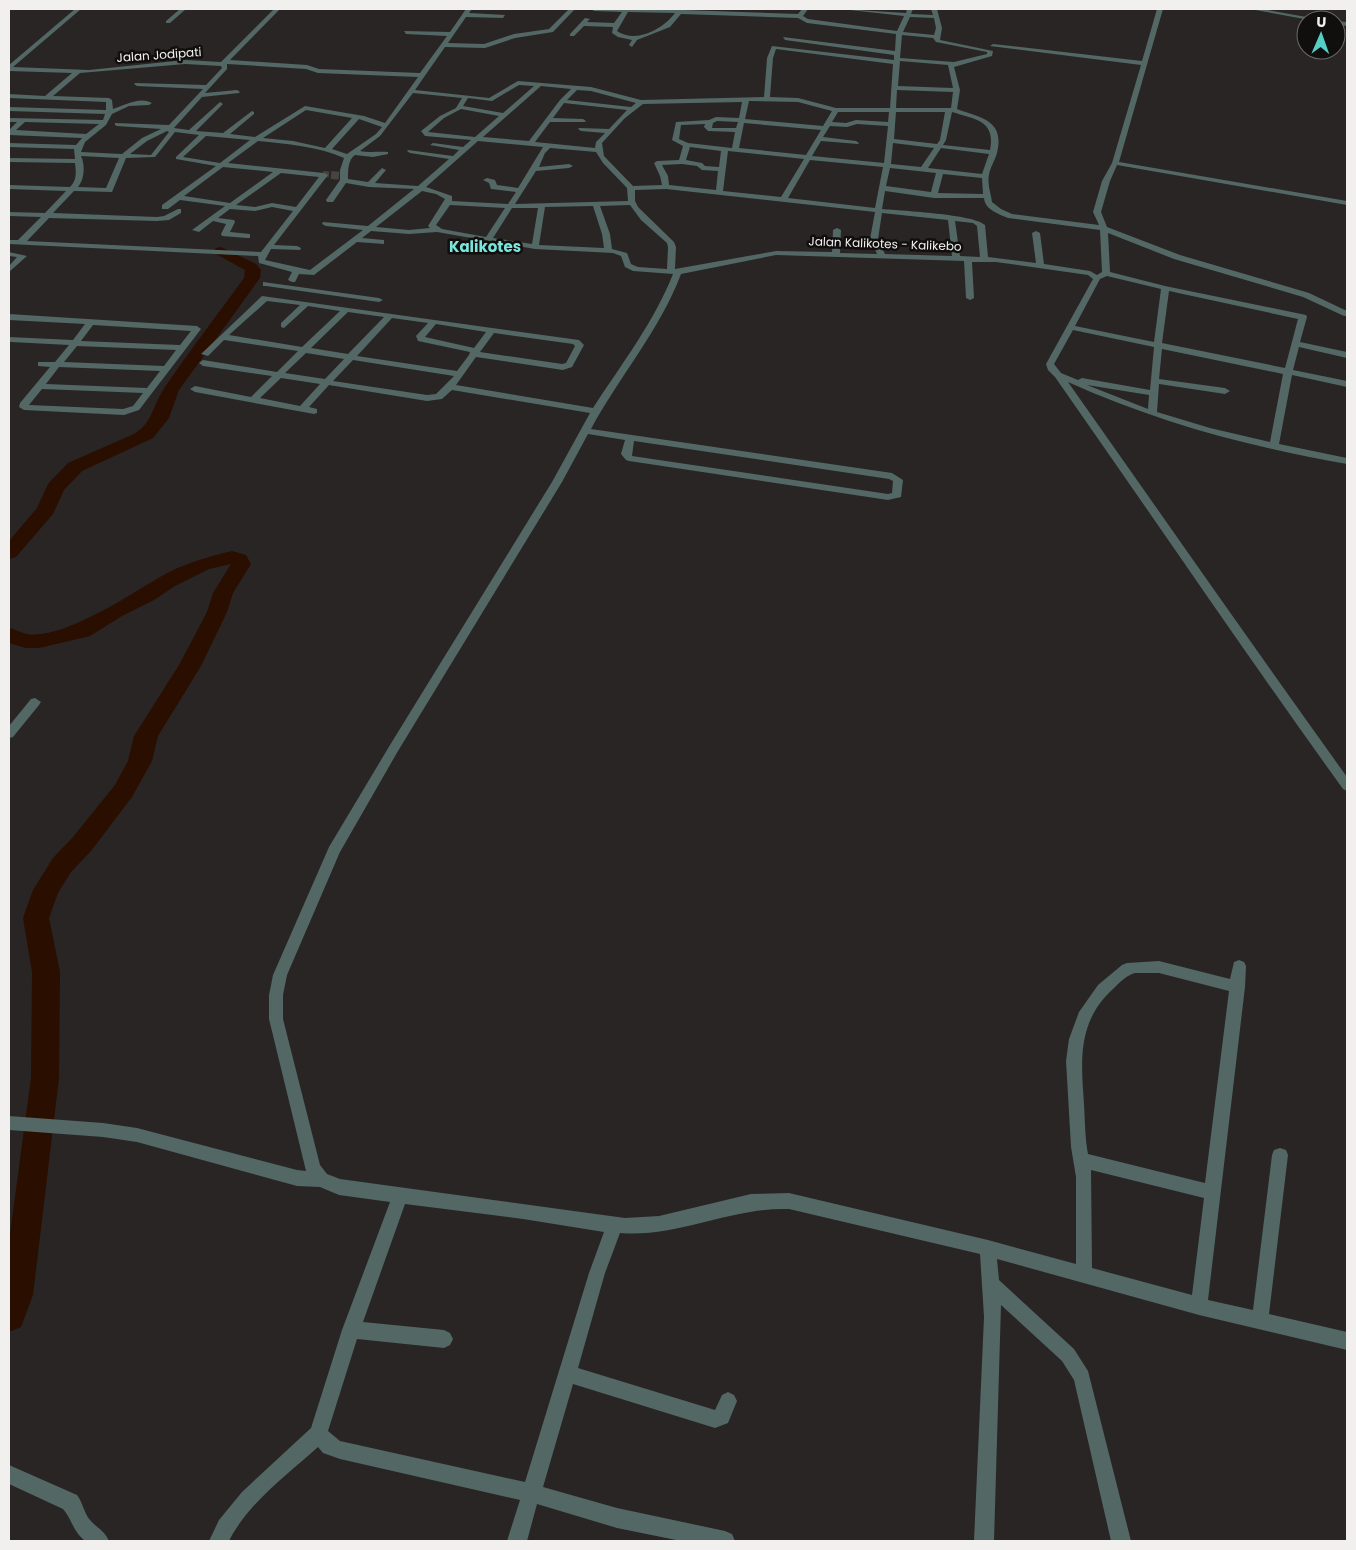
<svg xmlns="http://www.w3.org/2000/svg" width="1356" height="1550" font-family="Poppins,sans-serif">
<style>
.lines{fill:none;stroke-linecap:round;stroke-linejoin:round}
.river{fill:#2a0e00;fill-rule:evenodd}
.minor-tunnel-far1{stroke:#464342;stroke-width:6;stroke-dasharray:6 3;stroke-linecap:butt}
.minor-tunnel{stroke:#464342;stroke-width:8;stroke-dasharray:8 4;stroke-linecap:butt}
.minor{fill:#536765;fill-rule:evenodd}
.labels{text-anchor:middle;stroke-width:5;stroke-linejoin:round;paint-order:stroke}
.far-street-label{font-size:12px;fill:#f2f0ef;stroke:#100f0e}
.far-quarter-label{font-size:15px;font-weight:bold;fill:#7ae5dd;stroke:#100f0e}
</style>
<rect width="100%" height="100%" fill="#282524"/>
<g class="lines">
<g class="river">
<path d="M221 247 256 264 261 270 260 278 179 390 169 418 153 438 82 471 64 490 53 514 16 557 9 559V541L37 508 48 484 68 463 134 434C153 423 153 404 165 387 190 350 218 314 244 278L245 270 216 254 214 251 216 248Z"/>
<path d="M232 551 246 555 251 564 233 593 227 612 201 666 158 736 152 761 132 797 91 851 71 872 58 893 49 918 60 972 59 1078 33 1295 21 1327 9 1332V1241L31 1078 32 972 23 918 33 890 53 858 73 837 115 785 128 761 134 736 179 665 207 612 213 593 231 564 209 569 175 586 154 600 122 616 90 636 39 648H26L9 643V628C15 629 21 633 27 634 62 640 130 595 160 577 182 564 207 557 232 551Z"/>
</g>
<polyline class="minor-tunnel-far1" points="323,174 343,176"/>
<polyline class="minor-tunnel" points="331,175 343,176"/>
<g class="minor">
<path d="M75 9H81L13 67 89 70 185 60 221 62 274 9H280L230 60 307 65 319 69 420 73 447 36 406 34 404 31 450 32 466 9H472L469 13 505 15 503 18 466 17 448 43 484 44 514 34 549 29 569 9H575L553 32 515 38 485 48 445 47 415 90 489 98 518 81 591 87 641 100 764 97 767 58 772 46 894 60V55L785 40 783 37 895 51 896 34 807 23 798 18 681 14 670 27 637 40 632 47 629 45 632 40 618 37 612 33 613 27 584 26 574 36H570V34L585 18 590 19 587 22 614 23 622 12 594 11 591 9H685L684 10 798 14 802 9H808L803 16 808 19 897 31 904 16 841 9 906 13 907 9H913L911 14 933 15 931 9H937L942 28 940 40 993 51 992 56 954 67 960 90 957 109C981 118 1005 120 997 153 995 160 990 168 989 175 987 183 991 194 992 202L1001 209 1012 214 1099 225 1093 212 1102 181 1112 163 1141 65 990 46 993 44 1142 61 1157 9H1163L1119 162 1347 201V205L1117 165 1110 181 1101 212 1107 227 1180 255 1309 293 1347 311V316H1344L1303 297 1174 259 1108 233 1110 272 1165 286 1306 315 1307 317 1300 342 1347 352V358L1299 347 1293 370 1347 381V387L1292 375 1279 444 1347 458V464C1250 447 1159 423 1068 382 1161 514 1253 646 1347 777V791L1343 789C1245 653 1151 514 1055 377L1048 370 1046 364 1093 279 1088 275 996 262H972L974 298 970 300 966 298 964 261 776 255 681 274C660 330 619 377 591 429L892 473 903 480 901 497 888 500 629 461 626 460 621 454 625 440 588 434 562 482 398 751 340 852 287 975 283 995V1019L320 1165 327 1174 340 1179 625 1218 659 1216 751 1194 789 1193 988 1240 1076 1264V1177L1071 1147 1066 1061 1069 1039 1079 1012 1098 985 1122 965 1127 963 1159 961 1230 979 1234 962 1239 960 1244 962 1246 966 1245 987 1208 1300 1253 1310 1272 1155 1274 1150 1280 1148 1286 1150 1288 1155 1269 1314 1347 1332V1350L1199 1315 997 1259 999 1280 1074 1349 1088 1371 1131 1541H1111L1074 1380 1062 1361 1001 1305 994 1541H974L984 1317 980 1254 789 1209C731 1207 678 1238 620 1233L605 1273 578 1368 715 1410 722 1395 728 1392 734 1395 737 1401 728 1423 715 1428 573 1384 543 1487 617 1508 725 1531 732 1534 735 1541H681L617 1528 537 1504 527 1541H507L520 1500 340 1459 323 1453 318 1447C287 1475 248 1503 229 1541H209L219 1520 242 1492 311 1428 342 1330 390 1202 339 1195 320 1187 297 1186 137 1142 103 1137 9 1130V1116L103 1123 137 1128 297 1170 306 1171 269 1019V995L273 975 329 847 390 745 552 482 590 413 452 390 442 399 427 401 329 385 309 407 317 409V413L314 414 195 392 190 389 195 386 251 397 272 376 203 366 199 363 203 360 277 372 298 351 224 340 208 356 201 354 262 296 579 340 584 345 572 367 563 370 476 357 456 385 593 408C621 365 654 322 673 274L633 271 625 267 621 256 613 253 535 249 437 232 409 234 371 231 362 238 384 240V244L357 242 314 275 299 274 295 282H292L288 280 292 272 259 263 258 256 9 244V240H18L41 217 9 216V212L45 213 66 191 9 189V185L70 187C77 180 76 172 75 163L9 162V158L75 159 74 149 9 147V143L76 145 82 138 9 135V130L17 122H9V118L103 120 105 114 9 111V107L106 110V102L9 98V94L45 96 72 73 9 71V65ZM628 12 675 13C663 29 636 44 617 31ZM910 17 934 18 936 28 934 35 903 32ZM902 35 933 38 936 42 987 52V54L954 62 900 58ZM776 49 893 64 890 108H836L798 98 770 97 773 58ZM900 61 948 65 953 88 898 86ZM185 64 221 66 222 68 206 85 135 83 134 84 137 86 203 89 169 125 115 123V125L117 126 161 129 142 138 122 154 81 152 85 142 106 125 112 114 129 106 149 105 152 103C140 96 125 105 113 109L112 100 109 98 53 96 80 73ZM227 64 306 69 318 73 418 77 385 123 364 116 305 106 255 137 230 134 254 114V112L252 111 223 133 196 131 223 104 220 102 189 130 174 128 202 97 239 93 240 92 237 90 205 93 227 69ZM519 85 534 86 503 113 463 106 468 98 492 101ZM541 86 571 89 560 100 529 141 483 137ZM577 90 591 91 636 103 631 107 567 100ZM897 90 953 92 951 108H896ZM413 93 462 98 456 108 440 116 421 131 425 136 471 140 463 147 433 143 430 145 459 150 453 156 408 150 407 151 410 153 449 159 418 186 375 183 386 170 382 168 368 182 348 179C348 170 348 160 355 155L373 157 388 154V152C379 151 370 153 360 151L380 136ZM749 101 798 102 832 111 823 126 745 119ZM742 102 739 118 716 117 709 120 676 122 672 140 683 146 679 160 657 161 654 163 660 176 662 185 633 186 604 156 602 143 625 118 643 104ZM564 103 627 110 609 129 579 128 578 129 581 131 605 133 596 142 595 148 535 142 550 122H585L586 121 583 119 553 118ZM461 109 499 116 475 137 428 132 444 118ZM306 110 352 118 325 148 293 141 263 138ZM838 112H889L888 122 856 120 846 123 832 122ZM896 112H945L940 140 937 144 894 139ZM952 112C974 119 996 120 990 150L943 145 946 140ZM359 119 382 127 376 134 347 154 332 149ZM717 121 738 122 736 128H712L713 123ZM25 122 99 124 86 134 16 130ZM744 123 821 130 806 155 739 148ZM705 124 704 127 708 131 735 132 732 148 688 143 679 139 681 125ZM857 124 888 126 884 163 812 156 821 141 858 144 859 143 856 141 823 137 830 126 847 127ZM167 131 169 132 151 155 130 154 147 141ZM175 132 199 135 176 157V159L216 166 162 205V209H168L180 200 225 206 192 230 199 232 213 221 226 224 221 234 222 236 247 238H250V234L230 232 235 222 234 220 218 218 230 209 255 211 272 207 293 211 261 252 27 241 49 218 157 221 169 220 181 213V209H178L164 216 157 217 53 213 74 191 112 192 126 158 155 157ZM206 136 250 140 220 163 183 157ZM258 141C286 144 318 146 344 158L340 170V180L326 200 327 202H333L346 183 369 187 414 189 368 226 323 222 322 224 326 226 363 230 310 270 265 260 271 249 300 250 301 248 297 246 274 245 328 175 324 173 228 163ZM478 141 543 147 518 188 497 185 495 180 487 178 483 180 489 183 491 189 516 192 508 204 452 201V196L426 187ZM893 143 934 148 921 167 891 164ZM690 147 721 151 719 167 705 166 702 163 686 160ZM550 148 596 152 603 163 627 188 628 201 515 204 536 171 569 168 573 166 569 164 539 167 545 153ZM941 148 989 154 982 174 928 168ZM728 151 804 159 781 197 723 191ZM81 156 119 158 106 188 78 187C85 179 85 164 81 156ZM810 160 883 167 875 208 788 198ZM682 164 697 166 702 170 718 171 716 190 669 185 668 176 662 165ZM223 167 273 172 230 203 184 196ZM890 168 936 173 931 192 886 186ZM281 173 319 177 296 207 272 203 255 207 236 205ZM943 174 982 178 983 194 938 193ZM666 189 875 212 870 239 877 254 840 253 841 230 837 228 833 230 832 252 776 251 675 269 676 247 674 242 638 207 635 201V190ZM422 191 436 194 445 199 428 226 430 228 409 230 376 227ZM885 191 934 198H984C985 210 999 214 1008 218L1100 230 1102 272 1097 275 1090 271 1044 264 1040 233 1036 231 1032 233 1036 263 988 257 985 225C973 214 903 211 882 209ZM450 205 505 208 486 237 442 229 436 225ZM630 205 641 220 667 243 668 247 667 269 638 267 631 264 627 253 612 249 610 234 600 206ZM593 206 602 234 604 248 539 245 545 207ZM512 208H538L532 244 493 238ZM882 213 948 220 952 256 885 254 878 239ZM955 221 973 223 977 226 980 257 960 256ZM1107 276 1161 289 1154 342 1075 326 1100 279ZM1169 291 1298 319 1285 368 1162 343ZM267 301 300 305 281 323V327L284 328 308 306 340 311 302 347 229 335ZM348 312 384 317 348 354 311 348ZM392 318 428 323 416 336 418 341 470 352 469 355 457 371 357 356ZM436 324 486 332 474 348 425 337ZM1073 330 1154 347 1150 390 1082 378 1078 380 1061 373 1054 364ZM494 333 573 344 575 346 566 363 562 364 480 352ZM1162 349 1283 374 1270 442 1210 428 1157 412 1159 384 1225 394 1230 391 1225 388 1159 379ZM306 353 344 359 325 379 285 373ZM353 360 454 376 436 394 427 395 333 381ZM281 378 320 384 300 406 260 398ZM1087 385 1149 395 1148 409ZM634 441 889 479 893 481 892 493 888 494 632 456ZM1135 973H1159L1229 991 1205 1183 1088 1154C1085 1138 1085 1121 1084 1104 1081 1060 1077 1022 1113 989 1119 983 1127 975 1135 973ZM1091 1170 1204 1198 1192 1295 1092 1268ZM405 1204 523 1219 604 1232 589 1273 525 1482 340 1441 328 1431 357 1339 444 1348 450 1345 453 1339 450 1333 444 1330 363 1322Z"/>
<polygon points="180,9 186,9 170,23 166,23 166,21"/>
<polygon points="1250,9 1262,9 1323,20 1310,20"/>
<polygon points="1336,21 1347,22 1347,26 1336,25"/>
<polygon points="9,252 27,256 9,272 9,266 17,257 9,256"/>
<polygon points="263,282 379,298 383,300 379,302 266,286 263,286"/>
<path d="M9 314 197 326 201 329 139 410 124 415 24 410 19 407 20 403 50 367 38 366V362H55L69 345 11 342 9 341V337L73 340 85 324 9 320ZM93 325 191 331 180 345 81 341ZM77 346 176 350 164 366 64 362ZM59 367 160 371 147 388 46 384ZM42 389 143 393 133 406 123 409 29 405Z"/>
<polygon points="35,698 41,702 39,705 13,737 9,738 9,726 31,699"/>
<path d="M9 1465 77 1495C83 1503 84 1513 90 1520 97 1528 105 1531 109 1541H85C72 1530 73 1521 63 1509L9 1484Z"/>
</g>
</g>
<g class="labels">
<g class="far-street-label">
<text transform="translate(159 55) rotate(-4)" y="4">Jalan Jodipati</text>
<text transform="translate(885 244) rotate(2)" y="4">Jalan Kalikotes - Kalikebo</text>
</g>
<g class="far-quarter-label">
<text x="485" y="252">Kalikotes</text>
</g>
</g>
<rect width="1356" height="1550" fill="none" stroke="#f2f0ef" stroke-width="20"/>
<g transform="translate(1321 35) rotate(2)"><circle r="24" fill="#100f0e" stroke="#6a6968"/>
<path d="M0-4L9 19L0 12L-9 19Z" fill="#55cec6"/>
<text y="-8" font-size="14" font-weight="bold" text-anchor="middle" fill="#f2f0ef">U</text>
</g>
</svg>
